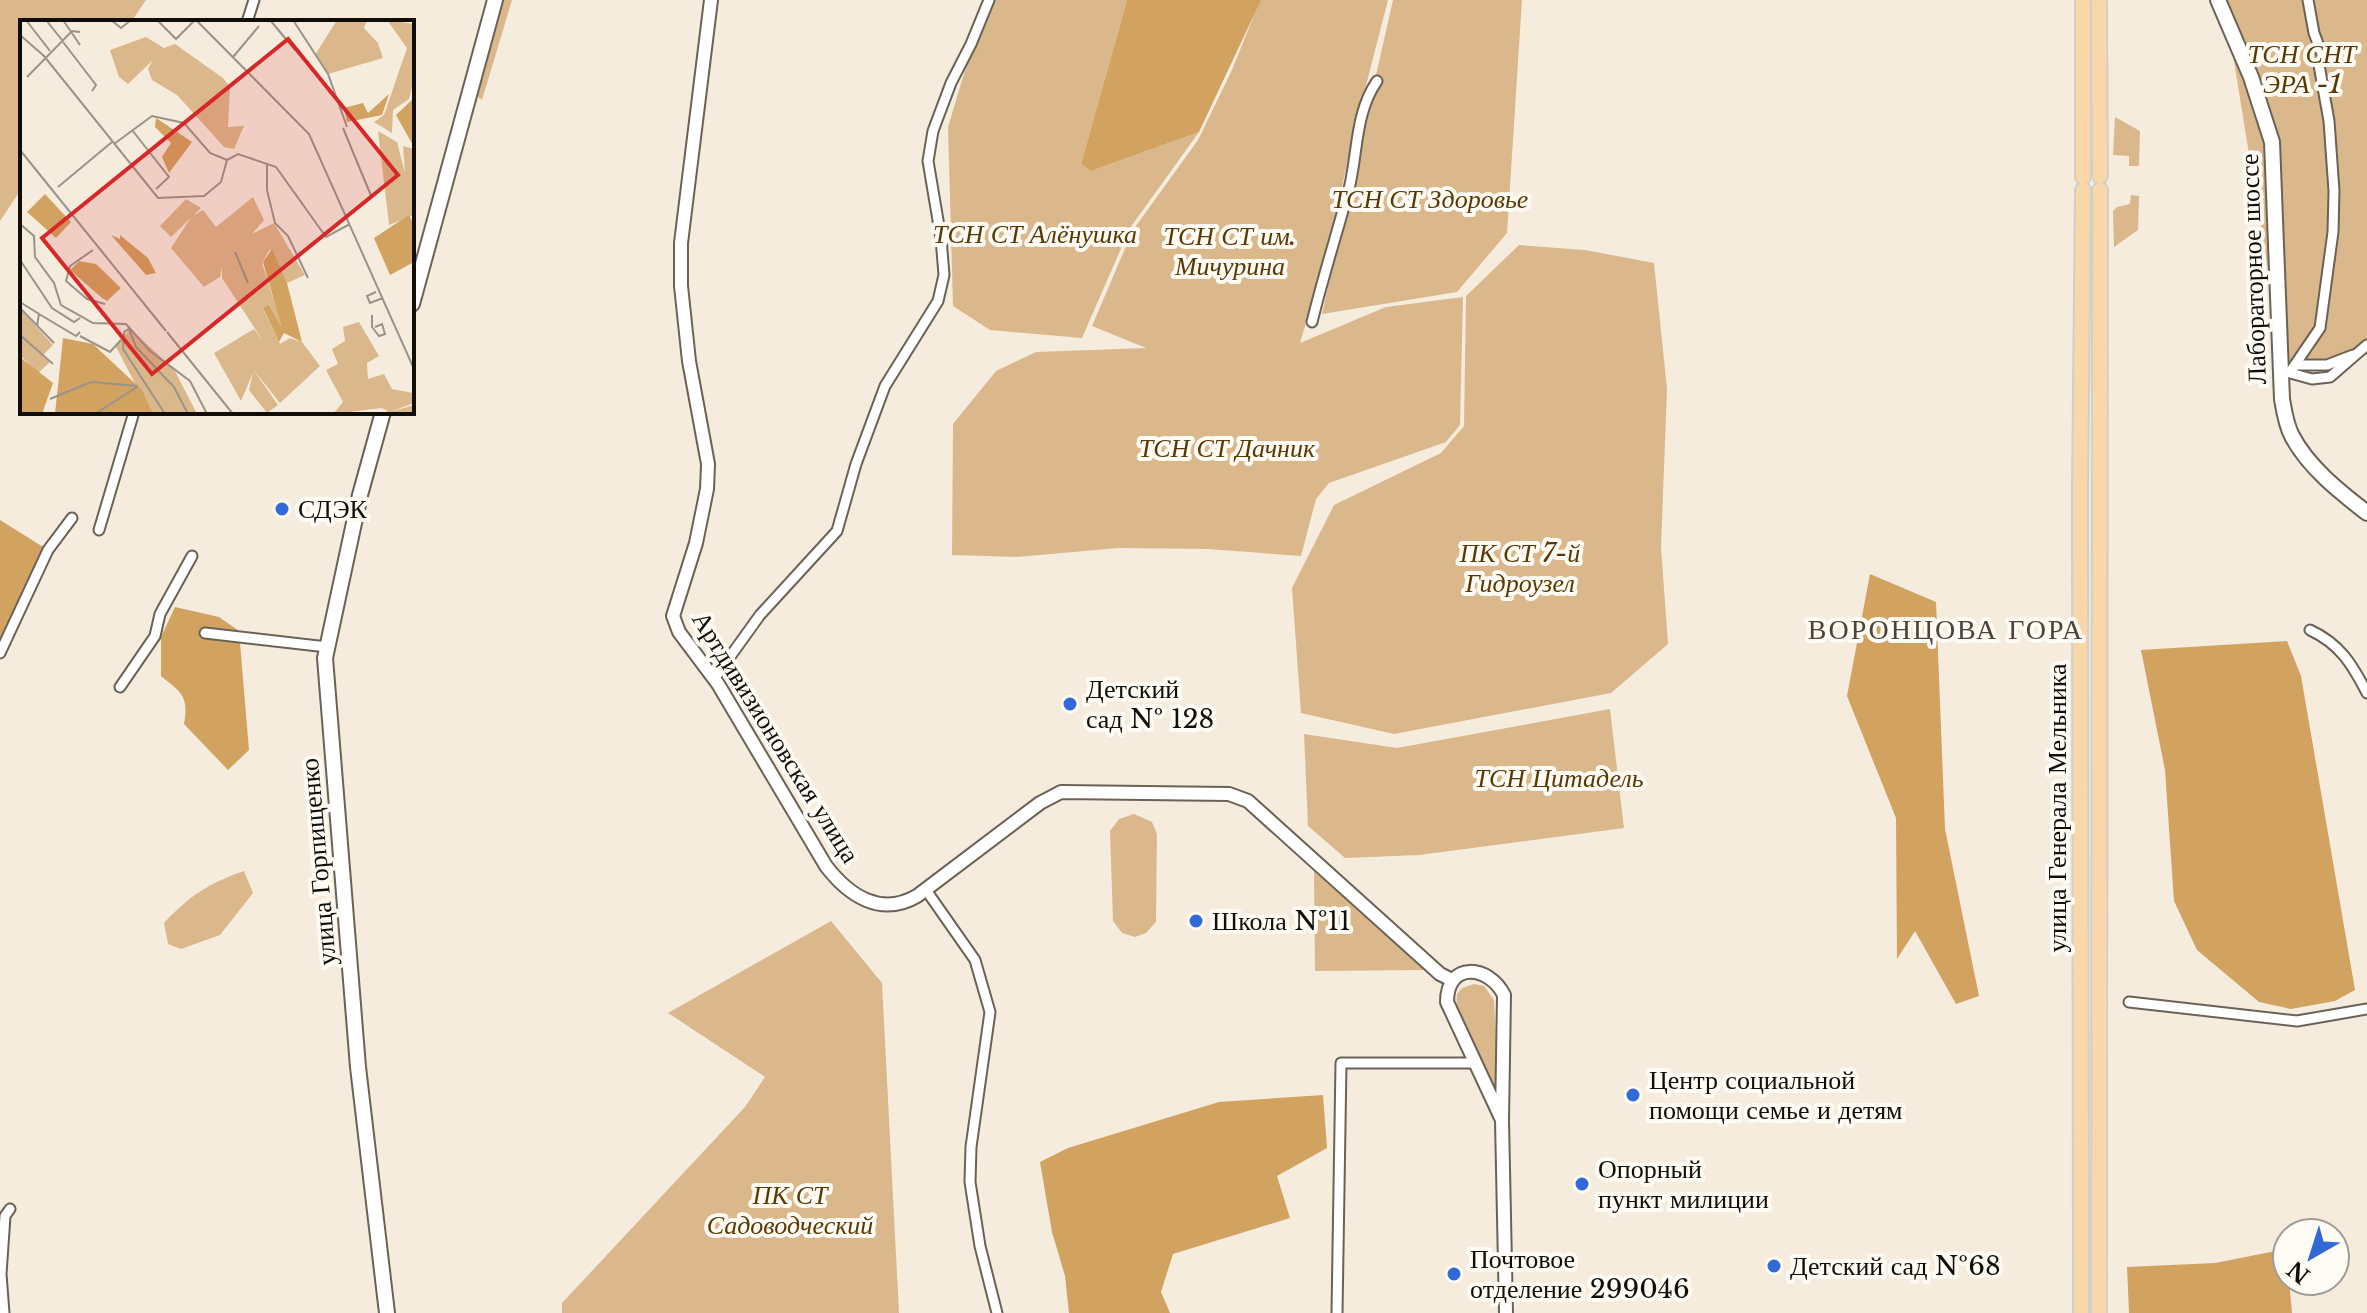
<svg xmlns="http://www.w3.org/2000/svg" width="2367" height="1313" font-family="'Libre Baskerville',serif">
<style>
.green{fill:#dab88c}
.forest{fill:#d1a260}
.lines{fill:none;stroke-linecap:round;stroke-linejoin:round}
.minor-casing{stroke:#6b6256;stroke-width:13}
.tertiary-casing{stroke:#6b6256;stroke-width:16}
.secondary-casing{stroke:#6b6256;stroke-width:18}
.primary-casing{stroke:#cfcfce;stroke-width:18}
.minor{stroke:#fff;stroke-width:9}
.tertiary{stroke:#fff;stroke-width:12}
.secondary{stroke:#fff;stroke-width:14}
.primary{stroke:#f9d7a8;stroke-width:14}
.poi-dot{fill:#3269d8;stroke:#fefaf4;stroke-width:3}
.labels{text-anchor:middle;stroke-width:8;stroke-linejoin:round;paint-order:stroke}
.park-label{font-size:26px;font-style:italic;fill:#593901;stroke:#fefaf4}
.street-label{font-size:26px;fill:#110e09;stroke:#fefaf4}
.poi-label{font-size:26px;fill:#110e09;stroke:#fefaf4;text-anchor:start}
.neighbourhood-label{font-size:28px;letter-spacing:2px;fill:#4d4439;stroke:#fefaf4}
.inset-road{fill:none;stroke:#9a9389;stroke-width:2}
.view{fill:#d62828;fill-opacity:0.15;stroke:#d62828;stroke-width:4}
.inset-edge{fill:none;stroke:#110e09;stroke-width:4}
</style>
<rect width="100%" height="100%" fill="#f6ecde"/>
<g class="green">
<polygon points="0,0 146,0 131,22 22,22 22,188 0,221"/>
<polygon points="498,0 512,0 482,100 474,94"/>
<polygon points="986,0 1127,0 1081,164 1091,171 1199,132 1130,228 1082,338 990,330 953,306 948,127"/>
<polygon points="1260,0 1388,0 1352,140 1331,239 1300,343 1386,307 1463,297 1460,425 1446,442 1329,483 1316,499 1301,556 1208,549 1118,548 1017,557 952,555 953,424 996,371 1036,352 1146,348 1092,326 1133,230 1198,140 1232,70"/>
<polygon points="1393,0 1522,0 1507,233 1457,292 1322,314"/>
<polygon points="2224,0 2367,0 2367,355 2283,363"/>
<polygon points="2115,117 2140,131 2139,166 2129,166 2129,156 2113,155"/>
<polygon points="2131,195 2139,196 2138,230 2114,247 2113,211 2117,207 2130,204"/>
<polygon points="1519,245 1585,250 1654,263 1667,389 1661,547 1668,644 1611,693 1394,734 1301,713 1292,588 1334,505 1441,453 1464,426 1466,296"/>
<polygon points="1610,709 1624,828 1419,855 1345,858 1308,826 1304,734 1397,748"/>
<polygon points="1134,814 1152,822 1157,834 1156,922 1146,933 1135,937 1122,933 1113,921 1110,831 1119,819"/>
<path d="M244 871 253 893 220 935 181 949 168 944 164 923C189 896 209 883 244 871Z"/>
<polygon points="1314,871 1427,970 1315,971"/>
<polygon points="831,921 882,983 899,1313 562,1313 562,1303 745,1107 765,1077 668,1013"/>
<polygon points="1474,984 1484,986 1494,1000 1498,1084 1496,1086 1493,1086 1456,1010 1457,994 1462,988"/>
</g>
<g class="forest">
<polygon points="1127,0 1261,0 1199,132 1091,171 1081,164"/>
<polygon points="0,520 48,550 0,648"/>
<polygon points="1870,574 1936,602 1945,829 1979,996 1956,1004 1915,931 1897,959 1896,818 1847,696"/>
<path d="M175 607 219 617 239 631 249 750 228 770 184 724C189 696 182 693 161 676V637Z"/>
<polygon points="2287,641 2301,676 2355,990 2335,1001 2291,1009 2259,1002 2197,950 2174,901 2165,770 2141,650"/>
<polygon points="1323,1095 1327,1148 1277,1176 1290,1218 1173,1254 1161,1292 1170,1313 1069,1313 1065,1276 1052,1232 1040,1162 1068,1148 1219,1102"/>
<polygon points="2286,1249 2287,1281 2289,1281 2292,1313 2129,1313 2127,1267 2215,1263"/>
</g>
<g class="lines">
<g class="minor-casing">
<g id="minor">
<polyline points="247,22 254,0"/>
<path d="M1312 322C1323 277 1337 233 1349 189 1358 152 1355 113 1377 81"/>
<polyline points="2295,365 2327,365 2353,355"/>
<polyline points="2287,372 2312,379 2330,377 2367,345"/>
<polyline points="2290,372 2320,328 2333,232 2334,191 2329,121 2319,65 2323,57 2314,33 2308,0"/>
<polyline points="99,530 134,412"/>
<path d="M2310 630C2340 644 2352 664 2367 693"/>
<polyline points="205,633 327,647"/>
<polyline points="0,653 48,550 72,518"/>
<polyline points="714,679 760,615 837,531 856,464 885,386 938,301 944,275 941,238 928,161 933,131 951,83 971,44 989,0"/>
<polyline points="120,687 155,636 160,614 192,556"/>
<polyline points="926,890 975,960 990,1012 971,1147 970,1182 980,1246 997,1313"/>
<polyline points="2129,1002 2297,1021 2367,1009"/>
<polyline points="4,1313 1,1274 5,1216 10,1209"/>
<polyline points="1337,1313 1341,1063 1474,1063"/>
</g>
</g>
<g class="tertiary-casing">
<g id="tertiary">
<path d="M711 0 681 243V286L689 361 708 464 707 489 696 543 673 616 679 632 718 684 826 866C849 896 881 917 917 896L1040 803 1061 792 1229 794 1248 801 1440 974 1452 980"/>
<path d="M1502 1120 1447 1002C1447 961 1489 965 1504 995L1502 1120 1506 1313"/>
</g>
</g>
<g class="secondary-casing">
<g id="secondary">
<path d="M2218 0 2251 77 2272 142 2282 399C2284 411 2286 425 2292 436 2308 467 2340 492 2367 513"/>
<polyline points="412,304 495,0"/>
<polyline points="383,412 360,495 325,658 358,1067 387,1313"/>
</g>
</g>
<g class="primary-casing">
<g id="primary">
<polyline points="2083,0 2083,177"/>
<polyline points="2099,0 2100,176"/>
<polyline points="2081,1313 2080,493 2083,190"/>
<polyline points="2099,1313 2100,190"/>
</g>
</g>
<use href="#minor" class="minor"/>
<use href="#tertiary" class="tertiary"/>
<use href="#secondary" class="secondary"/>
<use href="#primary" class="primary"/>
</g>
<g class="poi-dot">
<circle cx="282" cy="509" r="8"/>
<circle cx="1070" cy="704" r="8"/>
<circle cx="1196" cy="921" r="8"/>
<circle cx="1633" cy="1095" r="8"/>
<circle cx="1582" cy="1184" r="8"/>
<circle cx="1774" cy="1266" r="8"/>
<circle cx="1454" cy="1274" r="8"/>
</g>
<g class="labels">
<g class="park-label">
<text x="2302" y="63">ТСН СНТ<tspan x="2302" dy="30">ЭРА -1</tspan></text>
<text x="1430" y="208">ТСН СТ Здоровье</text>
<text x="1035" y="243">ТСН СТ Алёнушка</text>
<text x="1230" y="245">ТСН СТ им.<tspan x="1230" dy="30">Мичурина</tspan></text>
<text x="1227" y="457">ТСН СТ Дачник</text>
<text x="1520" y="562">ПК СТ 7-й<tspan x="1520" dy="30">Гидроузел</tspan></text>
<text x="1559" y="787">ТСН Цитадель</text>
<text x="790" y="1204">ПК СТ<tspan x="790" dy="30">Садоводческий</tspan></text>
</g>
<g class="street-label">
<text transform="translate(2253 269) rotate(-92)" y="9">Лабораторное шоссе</text>
<text transform="translate(776 737) rotate(58)" y="9">Артдивизионовская улица</text>
<text transform="translate(2057 808) rotate(-90)" y="9">улица Генерала Мельника</text>
<text transform="translate(318 862) rotate(-95)" y="9">улица Горпищенко</text>
</g>
<g class="poi-label">
<text x="298" y="518">СДЭК</text>
<text x="1086" y="698">Детский<tspan x="1086" dy="30">сад № 128</tspan></text>
<text x="1212" y="930">Школа №11</text>
<text x="1649" y="1089">Центр социальной<tspan x="1649" dy="30">помощи семье и детям</tspan></text>
<text x="1598" y="1178">Опорный<tspan x="1598" dy="30">пункт милиции</tspan></text>
<text x="1470" y="1268">Почтовое<tspan x="1470" dy="30">отделение 299046</tspan></text>
<text x="1790" y="1275">Детский сад №68</text>
</g>
<g class="neighbourhood-label">
<text x="1946" y="639">ВОРОНЦОВА ГОРА</text>
</g>
</g>
<g transform="translate(20 20)">
<rect width="394" height="394" fill="#f6ecde"/>
<path d="M317 0H347L344 8 358 23 363 38 308 54 295 35ZM367 0 394 4V60L389 79 373 90 372 113 354 102 364 95 387 28ZM126 17 144 28 155 24 203 58 210 67 208 107 224 106 214 129 204 127 157 75 132 60 128 49 132 41 108 64 99 57 90 30ZM358 111 377 122 385 153 383 126 394 129V195L369 205ZM233 177 244 200 232 214 254 203 285 255 267 263 250 229 242 243 264 312 249 285 243 289 260 324 270 318 282 322 300 346 260 383 233 349 258 385 247 393 229 370 233 353 221 381 194 333 234 309 243 321 202 258V247L200 257 184 267 151 228 172 196 183 190 196 207ZM166 179 181 188 151 217 140 206ZM0 289 33 325 23 335 30 342 18 353 0 335ZM339 302 359 336 347 343 348 359 364 354 372 369 393 373 394 383 370 392 394 385V394H361L368 391 362 388 313 394 323 382 306 350 318 344 312 329 325 321 323 307ZM110 309 154 349 177 394H131L95 325Z" fill="#dab88c"/>
<path d="M369 74 362 95 327 102 324 88 343 83 348 93ZM394 78V127L376 95ZM136 98 172 122 149 153 142 137 151 123 135 107ZM25 174 51 202 36 218 7 192ZM389 195 394 205V242L370 255 354 218ZM91 215 100 219V215L128 238 136 253 126 255ZM252 229 267 263 282 322 264 313 259 322 243 288 249 285 262 308 243 242ZM59 241 76 244 101 268 87 281 82 278 50 250ZM43 318 73 324 122 370 133 394H35ZM0 337 33 363 22 394H0Z" fill="#d1a260"/>
<path class="inset-road" d="M6 0 30 31M26 0 42 20M43 0 60 25M91 0 101 8 111 0M137 0 156 19 175 0M176 0 289 114 394 349M250 0 275 30M273 0 308 54 327 107M0 15 24 36 138 178 184 176 201 162 207 140M43 22 76 65 72 71M213 37 239 6M7 57 52 11 60 12M323 108 352 178M112 110 149 157 136 169M94 124 132 96 164 103 190 133 207 140M0 130 146 311M207 140 218 134 256 147 306 217 330 204M247 145V170L255 203 268 216 288 258M38 167 92 122M0 204 14 216 15 237 34 263 41 285 73 303 106 304 130 331 170 361 187 394M73 230 50 246 46 261 67 279 85 284M215 232 228 263M0 240 32 288 54 302 60 298M356 272 347 276 350 283 363 278M0 282 19 294 17 306M0 288 34 323M19 294 56 316 60 312M352 295V307L359 316 365 314 362 304 355 307M110 308 104 312 103 329 145 394M109 309 116 327 154 367 168 394M147 312 213 394M0 315 33 344M60 316 90 332 101 320M30 379 71 362 118 366M75 394 117 367"/>
<path class="view" d="M268 19 378 155 132 354 22 218Z"/>
<rect width="394" height="394" class="inset-edge"/>
</g>
<g transform="translate(2311 1257) rotate(219)"><circle r="38" fill="#fefaf4" stroke="#9f9c96" stroke-width="2"/>
<path d="M0-6L14 30L0 20L-14 30Z" fill="#3269d8"/>
<text y="-12" font-size="22" font-weight="bold" text-anchor="middle" fill="#110e09">N</text>
</g>
</svg>
